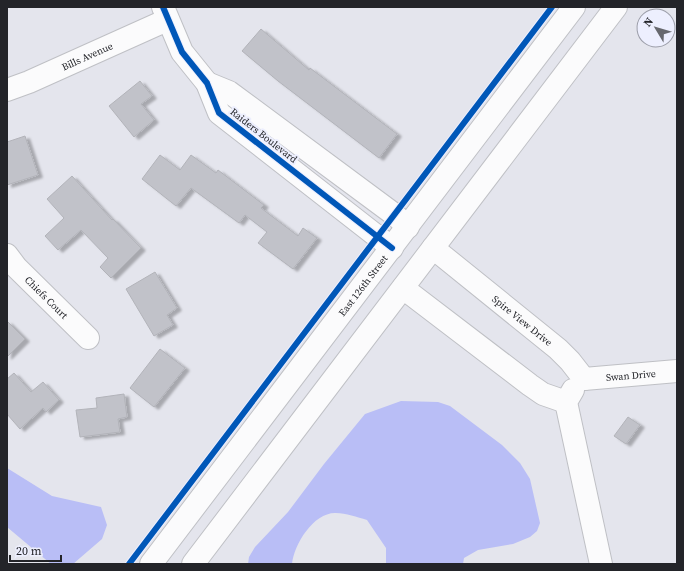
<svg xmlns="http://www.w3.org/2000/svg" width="684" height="571" font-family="'Source Serif 4',serif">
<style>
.water{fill:#b9bef6}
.building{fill:#c1c2c9;stroke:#b2b3b9;filter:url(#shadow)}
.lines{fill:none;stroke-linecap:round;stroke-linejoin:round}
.minor-casing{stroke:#bfc0c5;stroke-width:24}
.major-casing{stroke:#bfc0c5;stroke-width:24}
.minor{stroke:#fbfbfc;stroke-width:22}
.major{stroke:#fbfbfc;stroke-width:22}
.cycleway-casing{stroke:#edeffe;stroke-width:8}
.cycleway{stroke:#0057b8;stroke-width:6}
.labels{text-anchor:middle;stroke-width:4;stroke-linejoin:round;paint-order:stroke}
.street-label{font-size:10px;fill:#232429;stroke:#edeffe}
</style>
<defs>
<filter id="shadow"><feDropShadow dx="4.5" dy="2.5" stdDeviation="1" flood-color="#0004"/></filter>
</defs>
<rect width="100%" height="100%" fill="#e4e5ed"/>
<g class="water">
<path d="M401 401 438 402 450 406 502 445 520 463 530 479 540 523 537 531 530 537 513 544 478 550 464 558 463 564H386V548L367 520C357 517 346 513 336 513 314 512 294 544 292 564H248L249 557 255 547 288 512 324 464 365 414Z"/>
<polygon points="7,468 52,496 101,507 107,525 102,539 73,564 51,564 7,527"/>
</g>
<g class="building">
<polygon points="261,29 309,70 310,68 397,134 379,158 278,81 242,51"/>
<polygon points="140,81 152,96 141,104 154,120 134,137 109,106"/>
<polygon points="25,136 38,175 7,185 7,142"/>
<polygon points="160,155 180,170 191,155 216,173 218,170 264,205 261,208 298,236 303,228 317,238 293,269 258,243 267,232 245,215 239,223 191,188 176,206 142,179"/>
<polygon points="72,176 112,220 113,219 141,248 111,278 100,267 108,258 81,230 58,250 45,236 64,218 47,199"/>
<polygon points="155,272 177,308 167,315 173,325 154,336 126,289"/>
<polygon points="7,321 25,339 7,357"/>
<polygon points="160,349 185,368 154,407 130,388"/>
<polygon points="14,373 31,392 43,382 59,400 46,412 43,408 20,429 7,414 7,379"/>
<polygon points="124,394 127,417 118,419 120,432 80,437 76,410 97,408 96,398"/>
<polygon points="628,417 640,425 626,444 614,436"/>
</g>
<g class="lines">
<g class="minor-casing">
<g id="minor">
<polyline points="163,7 182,52 207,83 219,113 392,248"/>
<polyline points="207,83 229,92 395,215 408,227"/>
<path id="s1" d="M7 90 29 82 167 20"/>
<path id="s2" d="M433 248 558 349 570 361 584 379"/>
<path id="s3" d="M7 255 16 267 88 338"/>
<polyline points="403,288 530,385 543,394 566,402"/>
<path id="s4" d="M584 379 677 371"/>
<polyline points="573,390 566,402 601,564"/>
</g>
</g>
<g class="major-casing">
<g id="major">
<path id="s5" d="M151 564 574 7"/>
<polyline points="193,564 616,7"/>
</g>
</g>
<use href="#minor" class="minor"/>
<use href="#major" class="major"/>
<g class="cycleway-casing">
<g id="cycleway">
<polyline points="163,7 182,52 207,83 219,113 392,248"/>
<polyline points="129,564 552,7"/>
</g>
</g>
<use href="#cycleway" class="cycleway"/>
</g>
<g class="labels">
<g class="street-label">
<text dy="4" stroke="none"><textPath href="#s1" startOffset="87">Bills Avenue</textPath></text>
<text transform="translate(264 135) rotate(38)" y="4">Raiders Boulevard</text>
<text dy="4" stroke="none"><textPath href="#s5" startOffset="350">East 126th Street</textPath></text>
<text dy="4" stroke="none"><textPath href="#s3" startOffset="58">Chiefs Court</textPath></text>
<text dy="4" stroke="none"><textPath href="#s2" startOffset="115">Spire View Drive</textPath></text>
<text dy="4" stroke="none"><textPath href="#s4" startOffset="47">Swan Drive</textPath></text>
</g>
</g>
<rect width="684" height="571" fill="none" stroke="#232429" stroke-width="16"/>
<g transform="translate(656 28) rotate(308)"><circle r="19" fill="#edeffe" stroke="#9c9ea9"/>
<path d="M0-3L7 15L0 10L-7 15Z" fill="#67686e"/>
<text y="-6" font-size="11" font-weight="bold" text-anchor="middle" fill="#232429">N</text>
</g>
<path d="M10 555v6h51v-6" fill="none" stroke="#232429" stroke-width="2"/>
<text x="16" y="555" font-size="12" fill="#232429" stroke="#edeffe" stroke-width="3" paint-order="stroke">20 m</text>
</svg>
